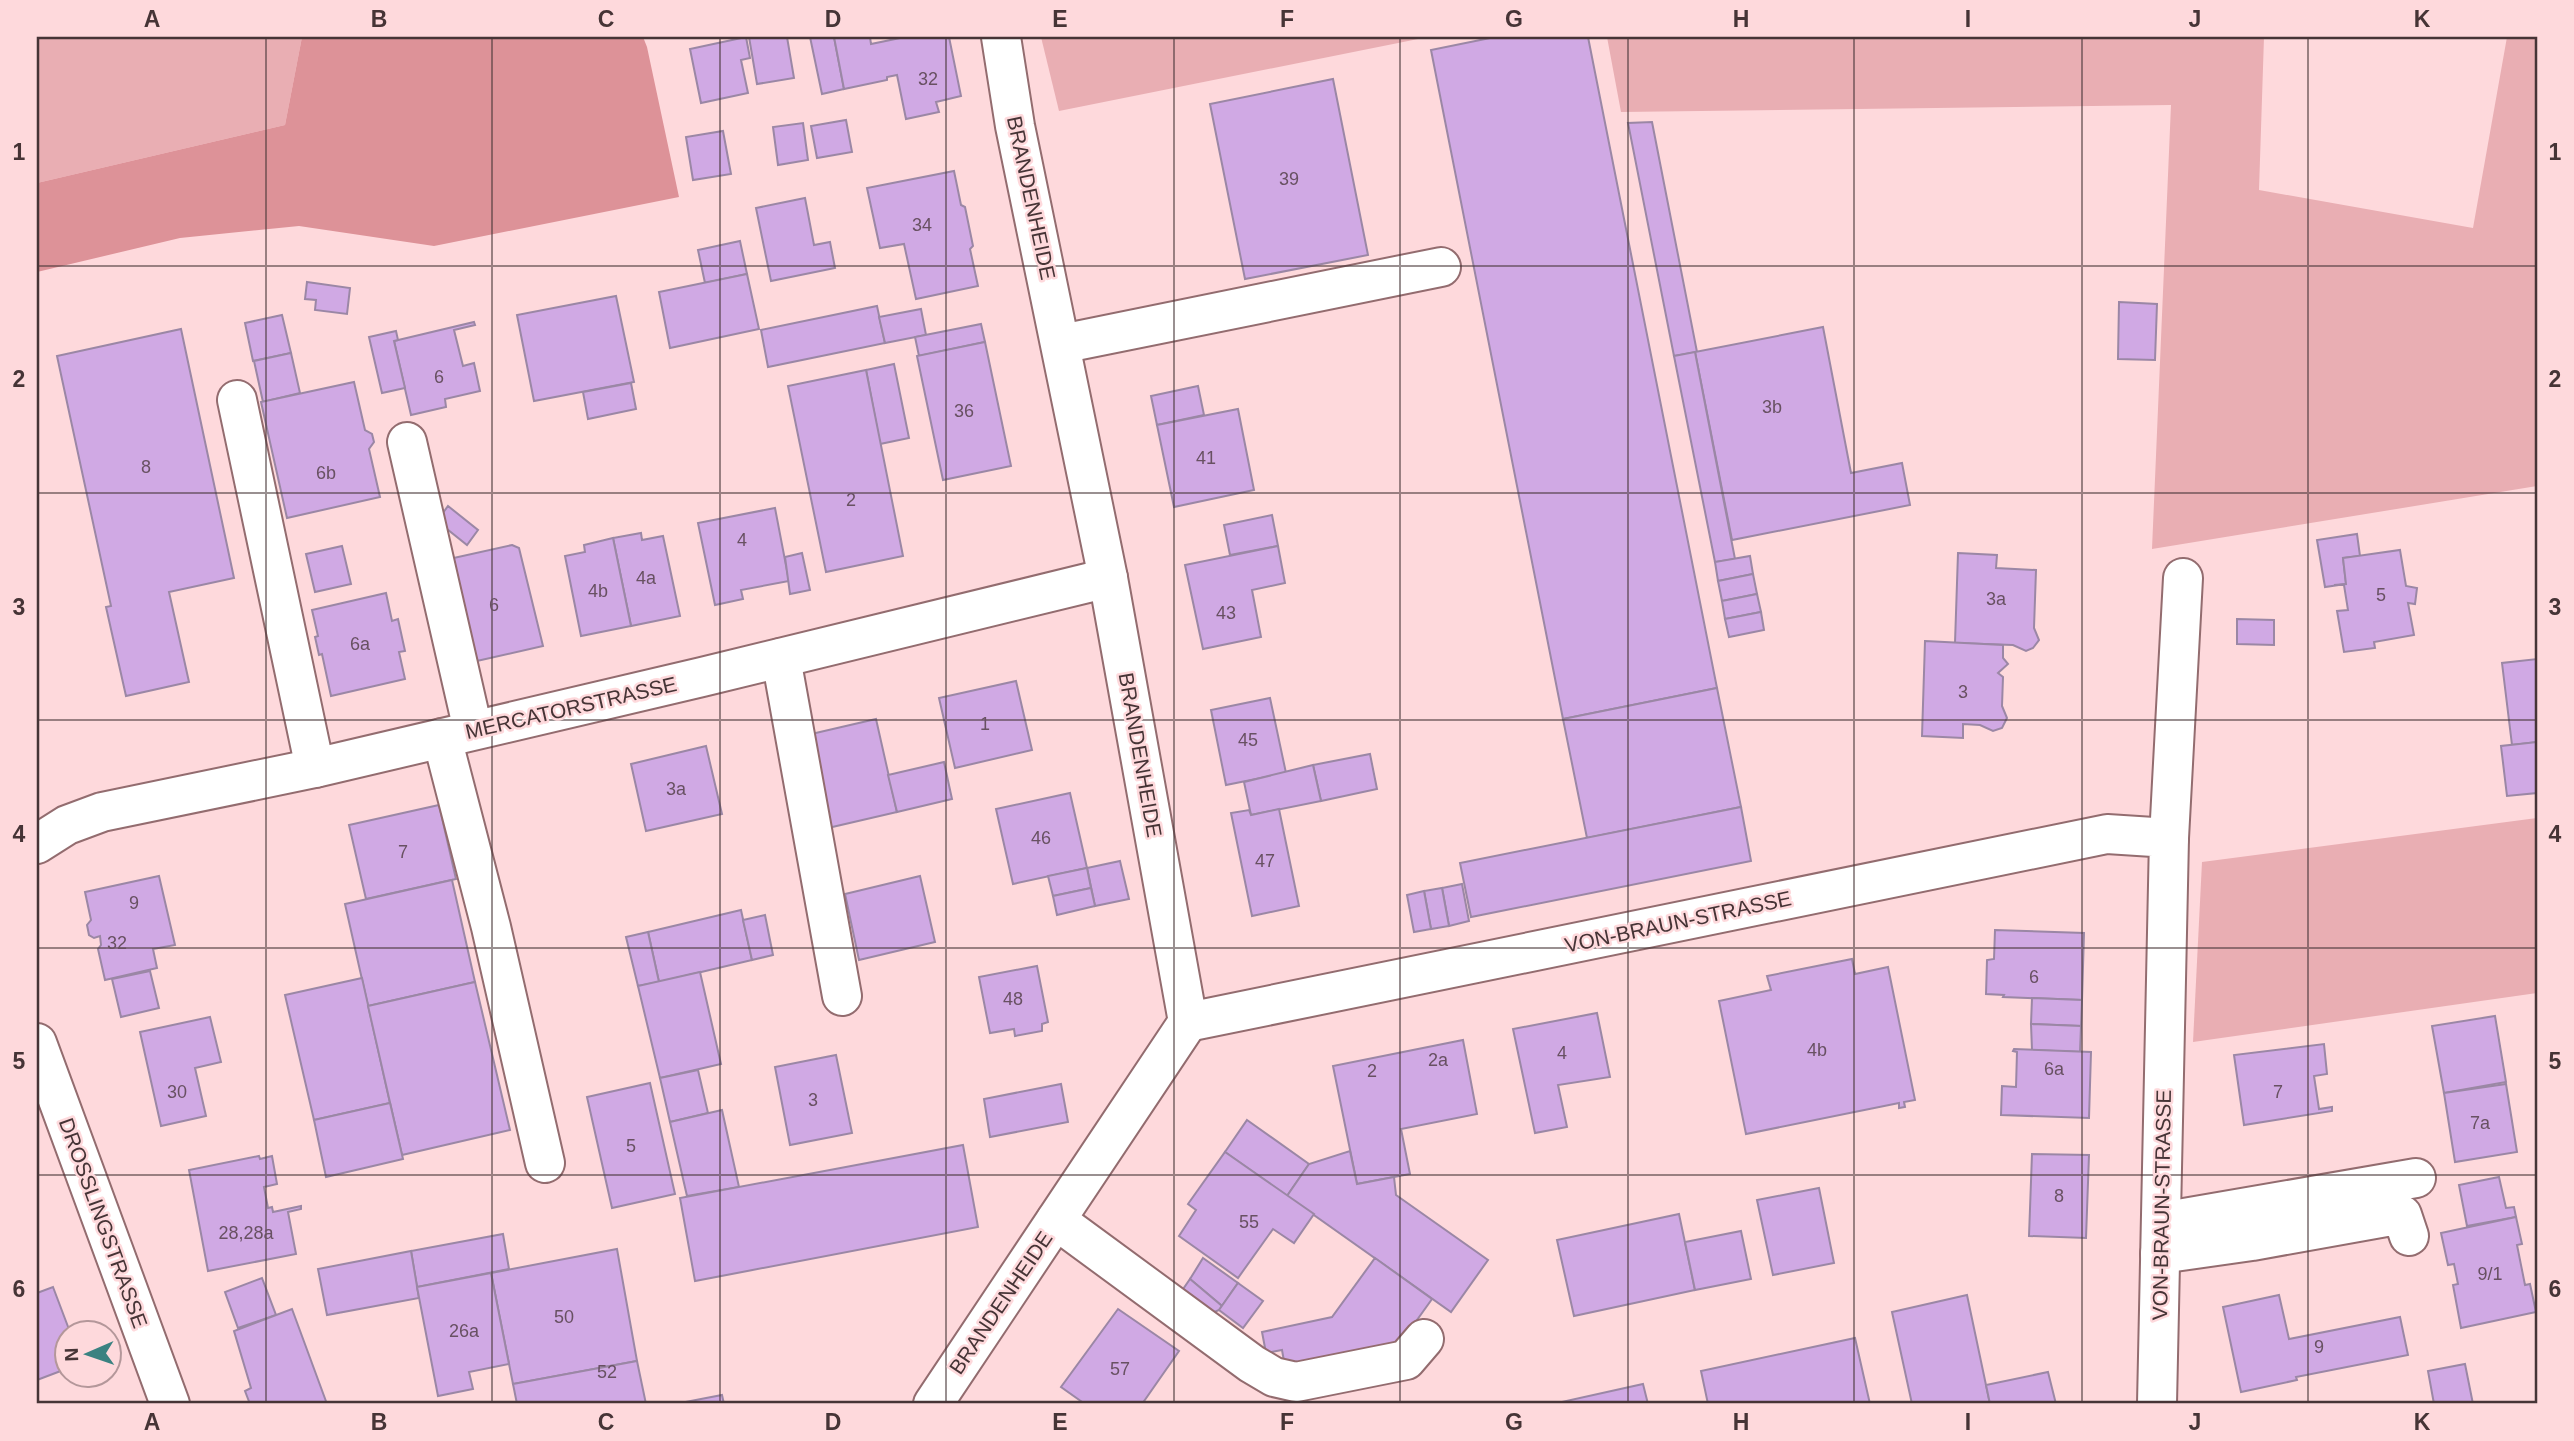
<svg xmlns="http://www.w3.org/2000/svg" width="2574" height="1441" font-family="Arial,sans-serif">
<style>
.green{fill:#e9aeb3}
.forest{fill:#dd9298}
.building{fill:#d0a9e4;stroke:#9b87a5;stroke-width:2}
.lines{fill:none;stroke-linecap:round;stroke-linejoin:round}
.minor-casing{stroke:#936c6f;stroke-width:42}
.minor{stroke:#fff;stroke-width:38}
.grid{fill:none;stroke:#463436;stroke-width:2;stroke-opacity:0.55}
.labels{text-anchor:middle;stroke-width:5;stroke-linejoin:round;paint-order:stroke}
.number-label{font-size:18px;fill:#685162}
.street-label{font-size:21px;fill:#463436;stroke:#fed9dc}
.neatline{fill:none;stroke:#463436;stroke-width:2.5}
.grid-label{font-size:23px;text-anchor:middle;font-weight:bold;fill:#463436}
</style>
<rect width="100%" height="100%" fill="#fed9dc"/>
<g class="green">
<polygon points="37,37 302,37 285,125 37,183"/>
<polygon points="1041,37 1428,37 1059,111"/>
<polygon points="1607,37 2264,37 2259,190 2473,228 2507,37 2537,37 2537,486 2152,549 2171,105 1621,112"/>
<polygon points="2537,818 2537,993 2193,1042 2202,862"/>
</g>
<polygon class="forest" points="302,37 643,37 647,47 679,197 434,246 299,226 180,238 37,272 37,183 285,125"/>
<g class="building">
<polygon points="746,37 750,58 741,60 748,93 701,103 690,49"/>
<polygon points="749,37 787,37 794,78 757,84"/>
<polygon points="810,37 834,37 844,89 822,94"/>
<polygon points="834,37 870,37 871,44 905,37 949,37 961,96 936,102 939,112 906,119 897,75 887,77 887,80 844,89"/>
<polygon points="1495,37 1588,37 1717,688 1563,719 1431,50"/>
<polygon points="1333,79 1368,255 1245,279 1210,104"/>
<polygon points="846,120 852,152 817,158 811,126"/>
<polygon points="1652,122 1697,352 1674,356 1628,123"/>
<polygon points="803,123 808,160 778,165 773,127"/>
<polygon points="723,131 731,174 693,180 686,137"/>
<polygon points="954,171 961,205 965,207 973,246 970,249 978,286 916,299 904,244 880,248 867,188"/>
<polygon points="805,198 814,245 830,242 835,268 771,281 756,208"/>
<polygon points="740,241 747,274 705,283 698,250"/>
<polygon points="747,274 759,329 670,348 659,292"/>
<polygon points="307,282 350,288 347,314 315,310 316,300 305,299"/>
<polygon points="616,296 634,382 534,401 517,315"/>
<polygon points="2119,302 2157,304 2155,360 2118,359"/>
<polygon points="877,306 885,343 768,367 761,330"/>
<polygon points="921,309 926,335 885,343 879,317"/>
<polygon points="282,315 291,353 253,361 245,323"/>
<polygon points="474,322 475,325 454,330 463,366 474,363 480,391 445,399 446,407 411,415 394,341"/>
<polygon points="981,324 985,342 919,356 915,337"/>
<polygon points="1823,327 1851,473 1902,463 1910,505 1732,540 1695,352"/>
<polygon points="181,329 234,578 169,592 189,682 126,696 106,607 111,606 57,356"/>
<polygon points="396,331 398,340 394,341 405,388 382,393 369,337"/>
<polygon points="985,342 1011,466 943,480 917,356"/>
<polygon points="1695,352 1735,559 1715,562 1674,356"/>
<polygon points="291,353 300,393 263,402 254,361"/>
<polygon points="894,364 909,438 880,444 866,370"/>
<polygon points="866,370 903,556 826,572 788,386"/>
<polygon points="354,382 365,430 372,434 374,442 369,449 380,497 287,518 261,402"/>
<polygon points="631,383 636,409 588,419 583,392"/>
<polygon points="1198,386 1204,415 1157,425 1151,396"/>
<polygon points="1238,409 1254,490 1174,507 1157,425"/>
<polygon points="448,506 478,530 467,545 437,521"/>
<polygon points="775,508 789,581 741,590 743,599 715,605 698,523"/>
<polygon points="1272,515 1278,546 1230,555 1224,525"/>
<polygon points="641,533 642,540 663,536 680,616 631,626 613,538"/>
<polygon points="2357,534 2360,556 2343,558 2346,584 2325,587 2317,540"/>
<polygon points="613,538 631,626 581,636 565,556 585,552 584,545"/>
<polygon points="512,545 519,548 543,646 468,663 449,559"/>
<polygon points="342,546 351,584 315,592 306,554"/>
<polygon points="1278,546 1285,583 1252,590 1261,637 1203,649 1185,565"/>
<polygon points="2400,550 2406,586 2417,588 2415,604 2408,603 2414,635 2374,642 2375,648 2344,652 2337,611 2348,610 2344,585 2334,585 2346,584 2343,558"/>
<polygon points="802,553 810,590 790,594 785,557"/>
<polygon points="1958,553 1997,555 1996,568 2036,570 2034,628 2039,640 2033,648 2026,651 2013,645 1955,643"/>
<polygon points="1750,556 1753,574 1718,581 1715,562"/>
<polygon points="1753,574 1757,594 1722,601 1718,581"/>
<polygon points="386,593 392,621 398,619 405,651 399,652 405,679 331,696 322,654 319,655 315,637 318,636 312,610"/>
<polygon points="1757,594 1761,612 1725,619 1722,601"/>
<polygon points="1761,612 1764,630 1729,637 1725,619"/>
<polygon points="2237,619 2274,620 2274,645 2237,644"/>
<polygon points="1925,641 2003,645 2003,658 2008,664 1998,673 2003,677 2002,706 2007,718 2002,728 1993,731 1980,725 1963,724 1963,738 1922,736"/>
<polygon points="2537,659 2537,742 2512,745 2502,663"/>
<polygon points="1016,681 1032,750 955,768 939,698"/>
<polygon points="1717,688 1741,807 1587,838 1563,719"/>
<polygon points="1270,698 1286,773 1226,785 1211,710"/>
<polygon points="876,719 897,812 828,828 807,735"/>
<polygon points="2537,742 2537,793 2507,796 2501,746"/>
<polygon points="706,746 722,814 646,831 631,764"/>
<polygon points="1370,754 1377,789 1321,801 1313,765"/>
<polygon points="944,762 952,799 897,812 888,775"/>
<polygon points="1313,765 1321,801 1251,815 1244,782"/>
<polygon points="1070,793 1087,868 1013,884 996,809"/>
<polygon points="439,805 456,879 366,899 349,825"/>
<polygon points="1741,807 1751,861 1471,917 1460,863"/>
<polygon points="1279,809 1299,906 1252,916 1231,813 1249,810 1251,815"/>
<polygon points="1120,861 1129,899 1095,906 1087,868"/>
<polygon points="1087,868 1091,888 1053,896 1048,876"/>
<polygon points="159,876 175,945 153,949 157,968 105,980 98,949 101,945 100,936 94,938 89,935 87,925 91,920 85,892"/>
<polygon points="920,876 935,942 859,960 845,894"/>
<polygon points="452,880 475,982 368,1006 345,904"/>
<polygon points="1462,884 1469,921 1449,926 1442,888"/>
<polygon points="1091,888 1095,906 1057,915 1053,896"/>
<polygon points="1442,888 1449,926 1431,929 1424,891"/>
<polygon points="1424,891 1431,929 1414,932 1407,895"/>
<polygon points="741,910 752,960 659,982 648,932"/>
<polygon points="765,915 773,955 752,960 743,920"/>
<polygon points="1995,930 2084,933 2082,1000 2003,997 2004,995 1986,994 1987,960 1994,959"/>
<polygon points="648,932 659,982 638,986 626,937"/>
<polygon points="1852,959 1855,974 1888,967 1915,1100 1904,1102 1905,1107 1899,1108 1899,1103 1746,1134 1719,1001 1771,990 1767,976"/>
<polygon points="1037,966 1048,1022 1042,1024 1042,1031 1015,1036 1014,1029 990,1033 979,977"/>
<polygon points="150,971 159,1008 121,1017 112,979"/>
<polygon points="700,972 721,1064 660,1078 638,986"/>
<polygon points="362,978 390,1103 314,1120 285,995"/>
<polygon points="475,982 510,1130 402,1155 368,1006"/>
<polygon points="2032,998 2082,1000 2081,1026 2031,1024"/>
<polygon points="1597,1013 1610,1077 1558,1085 1567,1127 1535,1133 1513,1029"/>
<polygon points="2495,1016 2506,1082 2444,1093 2432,1026"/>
<polygon points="210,1017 221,1062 195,1068 206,1116 161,1126 140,1032"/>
<polygon points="2031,1024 2081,1026 2080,1052 2032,1050"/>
<polygon points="1463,1040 1477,1114 1401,1129 1410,1174 1357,1184 1333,1066"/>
<polygon points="2324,1044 2327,1074 2314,1076 2319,1109 2332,1107 2332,1111 2244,1125 2234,1055"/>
<polygon points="2014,1049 2091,1052 2089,1118 2001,1115 2002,1086 2016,1087 2017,1052 2013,1051"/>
<polygon points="836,1055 852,1133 790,1145 775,1067"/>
<polygon points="698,1070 708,1113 670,1122 660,1078"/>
<polygon points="650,1083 675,1194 612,1208 587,1097"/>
<polygon points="1061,1084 1068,1122 990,1137 984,1099"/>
<polygon points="2506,1084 2517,1152 2455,1162 2444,1093"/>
<polygon points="390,1103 403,1159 326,1177 314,1120"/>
<polygon points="722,1110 739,1187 687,1196 670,1122"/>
<polygon points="1247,1120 1309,1164 1287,1196 1225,1152"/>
<polygon points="963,1145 978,1227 695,1281 680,1198"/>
<polygon points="1350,1151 1357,1184 1394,1177 1396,1195 1488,1260 1451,1312 1287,1196 1309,1164"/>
<polygon points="1225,1152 1314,1214 1294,1243 1273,1229 1238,1278 1179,1236 1196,1210 1188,1204"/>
<polygon points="2032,1154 2089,1155 2086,1238 2029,1236"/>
<polygon points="259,1156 260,1159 272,1156 277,1184 264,1187 268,1208 272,1207 273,1212 301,1206 301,1209 288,1212 296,1254 208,1271 189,1170"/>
<polygon points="2499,1177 2506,1208 2514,1207 2516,1217 2467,1226 2459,1185"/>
<polygon points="1819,1188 1834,1263 1773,1275 1757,1200"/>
<polygon points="1679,1214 1695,1290 1574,1316 1557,1240"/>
<polygon points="2516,1217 2522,1244 2517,1245 2525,1285 2530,1284 2536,1312 2461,1328 2453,1285 2458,1284 2454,1264 2448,1265 2441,1233"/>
<polygon points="1741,1231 1751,1279 1695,1290 1685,1242"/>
<polygon points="503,1234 509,1269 417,1287 411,1251"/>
<polygon points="617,1249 637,1361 513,1384 491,1273"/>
<polygon points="411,1251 419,1298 327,1315 318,1269"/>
<polygon points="1203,1258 1238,1283 1222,1306 1190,1279"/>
<polygon points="1375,1258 1432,1299 1399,1345 1285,1367 1282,1350 1266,1353 1262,1332 1332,1317"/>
<polygon points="491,1273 509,1364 469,1372 473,1389 438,1396 417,1287"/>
<polygon points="262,1278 276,1315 238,1328 225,1292"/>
<polygon points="1190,1279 1222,1306 1219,1310 1206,1316 1179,1295"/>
<polygon points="1238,1283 1263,1301 1243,1328 1219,1310"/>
<polygon points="53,1287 70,1332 66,1332 66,1369 37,1380 37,1293"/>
<polygon points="1967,1295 1990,1404 1912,1404 1892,1312"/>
<polygon points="2279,1295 2289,1339 2400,1317 2408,1355 2296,1377 2297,1380 2241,1392 2223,1307"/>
<polygon points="292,1309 327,1404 250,1404 245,1391 251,1388 234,1331"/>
<polygon points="1118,1309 1179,1351 1142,1404 1085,1404 1061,1387"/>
<polygon points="1855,1338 1870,1404 1708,1404 1701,1371"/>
<polygon points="637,1361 646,1404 517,1404 513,1384"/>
<polygon points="2465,1364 2473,1404 2434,1404 2428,1371"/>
<polygon points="2048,1372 2056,1404 1990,1404 1986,1385"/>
<polygon points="1643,1384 1648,1404 1558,1404 1557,1403"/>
<polygon points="722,1395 724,1404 685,1404 685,1402"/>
</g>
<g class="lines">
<g class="minor-casing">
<g id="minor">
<polyline points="1061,344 1441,267"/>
<polyline points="237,400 315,768"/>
<polyline points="407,442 473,730"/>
<polyline points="781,658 842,996"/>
<polyline points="442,738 491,927 545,1163"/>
<polyline points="2169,838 2183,578"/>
<polyline points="37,844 67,825 102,812 315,768 702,677 1108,578"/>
<polyline points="1188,1022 2107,834 2169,838 2157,1404"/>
<polyline points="37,1043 170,1404"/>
<polyline points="1056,1220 1252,1364 1274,1377 1296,1382 1406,1360 1424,1339"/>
<polyline points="2161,1222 2416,1178"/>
<polyline points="2160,1254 2252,1241 2397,1215 2402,1215 2409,1236"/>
<polyline points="933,1404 1188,1022 1108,578 1015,126 1001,37"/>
</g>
</g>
<use href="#minor" class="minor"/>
</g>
<path class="grid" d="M266 37V1404M492 37V1404M720 37V1404M946 37V1404M1174 37V1404M1400 37V1404M1628 37V1404M1854 37V1404M2082 37V1404M2308 37V1404M37 266H2537M37 493H2537M37 720H2537M37 948H2537M37 1175H2537"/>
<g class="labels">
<g class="number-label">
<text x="928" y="85">32</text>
<text x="1289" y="185">39</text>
<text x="922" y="231">34</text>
<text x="439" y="383">6</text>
<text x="1772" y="413">3b</text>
<text x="964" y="417">36</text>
<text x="1206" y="464">41</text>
<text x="146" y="473">8</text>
<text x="326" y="479">6b</text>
<text x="851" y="506">2</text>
<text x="742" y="546">4</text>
<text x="646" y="584">4a</text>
<text x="598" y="597">4b</text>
<text x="2381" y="601">5</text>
<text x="1996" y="605">3a</text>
<text x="494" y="611">6</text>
<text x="1226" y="619">43</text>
<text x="360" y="650">6a</text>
<text x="1963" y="698">3</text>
<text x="985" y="730">1</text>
<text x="1248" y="746">45</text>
<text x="676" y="795">3a</text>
<text x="1041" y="844">46</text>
<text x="403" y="858">7</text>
<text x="1265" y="867">47</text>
<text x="134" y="909">9</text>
<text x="117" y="949">32</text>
<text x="2034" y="983">6</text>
<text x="1013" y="1005">48</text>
<text x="1817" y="1056">4b</text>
<text x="1562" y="1059">4</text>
<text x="1438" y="1066">2a</text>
<text x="2054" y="1075">6a</text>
<text x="1372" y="1077">2</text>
<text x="177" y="1098">30</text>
<text x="2278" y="1098">7</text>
<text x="813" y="1106">3</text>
<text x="2480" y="1129">7a</text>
<text x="631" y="1152">5</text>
<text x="2059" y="1202">8</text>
<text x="1249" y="1228">55</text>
<text x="246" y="1239">28,28a</text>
<text x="2490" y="1280">9/1</text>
<text x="564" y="1323">50</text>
<text x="464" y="1337">26a</text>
<text x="2319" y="1353">9</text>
<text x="1120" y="1375">57</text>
<text x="607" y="1378">52</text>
</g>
<g class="street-label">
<text transform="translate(1031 198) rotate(78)" y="7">BRANDENHEIDE</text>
<text transform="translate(571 708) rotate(-13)" y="7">MERCATORSTRASSE</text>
<text transform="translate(1140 755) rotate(80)" y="7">BRANDENHEIDE</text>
<text transform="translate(1678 922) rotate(-12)" y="7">VON-BRAUN-STRASSE</text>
<text transform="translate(2162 1205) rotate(-89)" y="7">VON-BRAUN-STRASSE</text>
<text transform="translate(103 1223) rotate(70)" y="7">DROSSLINGSTRASSE</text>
<text transform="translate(1001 1303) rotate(-56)" y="7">BRANDENHEIDE</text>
</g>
</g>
<rect width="2574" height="1441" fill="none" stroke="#fed9dc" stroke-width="77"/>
<g transform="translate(88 1354) rotate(268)"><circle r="33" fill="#fed9dc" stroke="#b4979a" stroke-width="2"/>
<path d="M0-5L12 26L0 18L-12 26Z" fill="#3a8281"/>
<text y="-10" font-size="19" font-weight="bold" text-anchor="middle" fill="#463436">N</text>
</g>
<rect x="38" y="38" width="2498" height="1364" class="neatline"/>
<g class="grid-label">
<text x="152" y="27">A</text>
<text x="379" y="27">B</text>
<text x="606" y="27">C</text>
<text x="833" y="27">D</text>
<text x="1060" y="27">E</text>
<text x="1287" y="27">F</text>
<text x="1514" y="27">G</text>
<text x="1741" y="27">H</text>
<text x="1968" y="27">I</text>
<text x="2195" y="27">J</text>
<text x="2422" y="27">K</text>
<text x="19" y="160">1</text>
<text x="2555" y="160">1</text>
<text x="19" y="387">2</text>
<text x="2555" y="387">2</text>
<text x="19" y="615">3</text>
<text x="2555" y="615">3</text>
<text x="19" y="842">4</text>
<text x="2555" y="842">4</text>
<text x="19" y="1069">5</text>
<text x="2555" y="1069">5</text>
<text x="19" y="1297">6</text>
<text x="2555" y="1297">6</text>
<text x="152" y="1430">A</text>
<text x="379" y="1430">B</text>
<text x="606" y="1430">C</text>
<text x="833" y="1430">D</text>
<text x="1060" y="1430">E</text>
<text x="1287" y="1430">F</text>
<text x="1514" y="1430">G</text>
<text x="1741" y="1430">H</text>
<text x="1968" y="1430">I</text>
<text x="2195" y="1430">J</text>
<text x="2422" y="1430">K</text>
</g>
</svg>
